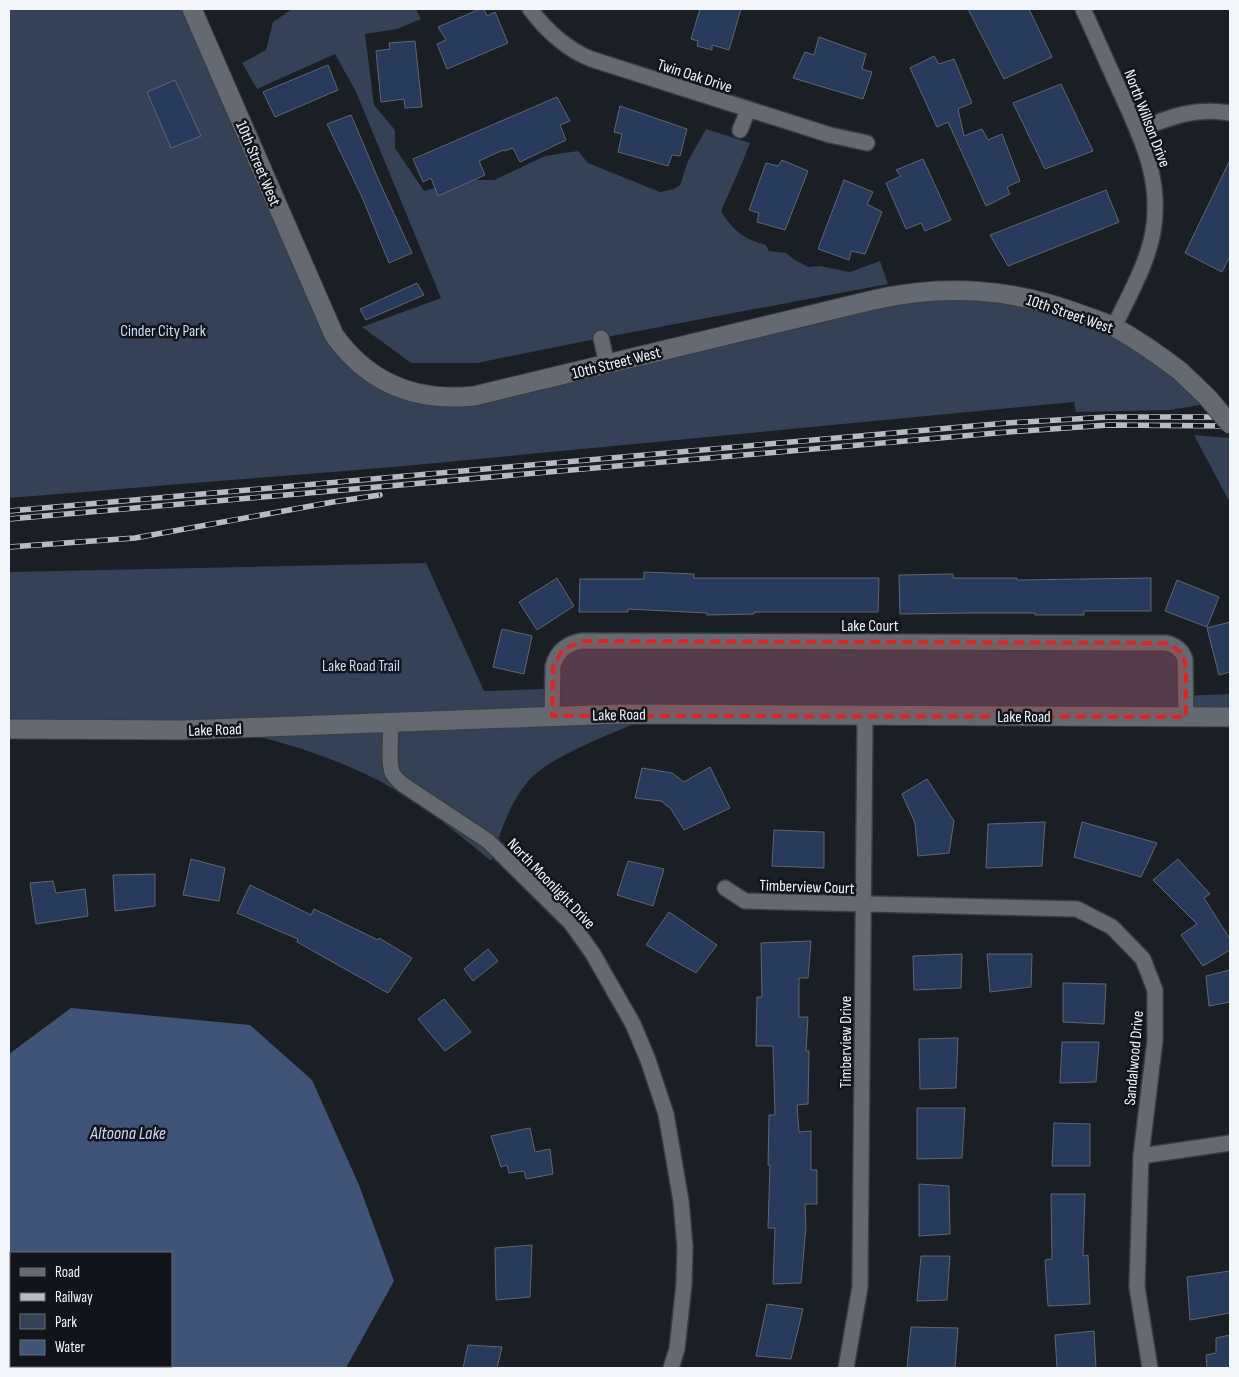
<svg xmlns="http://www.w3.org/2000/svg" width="1239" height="1377" font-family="'Sofia Sans Condensed',sans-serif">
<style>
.green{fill:#344156}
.water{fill:#3f5477;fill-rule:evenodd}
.building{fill:#273a5c;stroke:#61666f}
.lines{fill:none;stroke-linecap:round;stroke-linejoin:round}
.minor-casing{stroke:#393c42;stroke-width:18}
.tertiary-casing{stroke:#393c42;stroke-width:21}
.minor{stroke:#646972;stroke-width:15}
.tertiary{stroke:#646972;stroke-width:19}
.rail-casing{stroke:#b8bbc1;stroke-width:5.5}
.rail{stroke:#11151b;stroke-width:4;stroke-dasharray:11;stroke-linecap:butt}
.tertiary-bridge-casing{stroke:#393c42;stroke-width:21;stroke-linecap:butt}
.tertiary-bridge{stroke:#646972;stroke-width:19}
.marked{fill:#d62828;fill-opacity:0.2;stroke:#d62828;stroke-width:4;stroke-dasharray:10 6;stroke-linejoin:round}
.labels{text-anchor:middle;stroke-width:5;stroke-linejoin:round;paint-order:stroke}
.street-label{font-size:16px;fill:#f2f5fa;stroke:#11151b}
.park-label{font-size:16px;fill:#ccdbf3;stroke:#11151b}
.water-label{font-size:18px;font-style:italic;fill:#ccdaf3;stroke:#11151b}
</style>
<rect width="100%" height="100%" fill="#1a1e25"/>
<g class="green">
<polygon points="9,9 192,9 329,325 362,366 447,398 941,290 1087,317 1212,403 1169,410 1076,412 1074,402 394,467 9,498"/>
<path d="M292 9H416L421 19 397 29 365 34 374 105 395 130V148L424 191 465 180H494L545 156 578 151 588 163 660 192 674 189 680 185 688 161 706 129 750 143 740 168 721 211C733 231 744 239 766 245L769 251 786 253 795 260 808 267 820 266 850 272 880 261 888 284 601 338 477 363H411L362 327 441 298 356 92 335 54 257 89 242 63 266 50 273 22Z"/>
<polygon points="1194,435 1230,438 1230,503"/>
<path d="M426 563 484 691 544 689 559 685C561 664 560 658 580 648L1165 650 1172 652 1178 659 1179 696 1230 694V718L636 723C607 736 545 758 526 784 508 806 500 834 491 861 460 835 427 808 392 788 351 764 298 746 252 735L9 722V572Z"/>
</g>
<path class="water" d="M71 1008 250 1025 312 1080 359 1185 394 1281 346 1368H9V1054ZM11 1253H171V1366H11Z"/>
<g class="building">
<polygon points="480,9 484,9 487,16 495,12 508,43 447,69 437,44 446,40 438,27"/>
<polygon points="700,9 741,9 729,50 712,45 712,50 697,46 698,41 691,39"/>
<polygon points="968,9 1029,9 1052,57 1004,79"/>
<polygon points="819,37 866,54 862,69 872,72 863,99 793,78 805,52 814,55"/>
<polygon points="415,41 422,107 405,108 404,99 381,102 376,51 390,49 389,43"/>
<polygon points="934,56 939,64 954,59 972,103 958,109 964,136 982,129 988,140 1002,134 1020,181 1007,187 1010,194 986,206 948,122 937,127 910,68"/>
<polygon points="328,65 338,90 275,117 263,92"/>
<polygon points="175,80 201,136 171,148 147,92"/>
<polygon points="1061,84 1093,151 1045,169 1013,103"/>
<polygon points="557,97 570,121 560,125 566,140 520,162 513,148 504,151 503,150 479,161 485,175 438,196 431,178 423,182 413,159"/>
<polygon points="620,106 687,129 680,156 672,155 668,166 618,152 622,134 614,132"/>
<polygon points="351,115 379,181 412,253 389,263 362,197 327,124"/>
<polygon points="923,159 951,220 925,231 921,223 906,229 886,183 901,176 896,170"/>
<polygon points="782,160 808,171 785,230 757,222 759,213 749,210 766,163 778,166"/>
<polygon points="1230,160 1230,256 1222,272 1185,253"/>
<polygon points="844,180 873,192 867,204 882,212 865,254 851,251 849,260 818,249"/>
<polygon points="1106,190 1119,222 1008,266 990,235"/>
<polygon points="417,283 424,295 366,320 360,309"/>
<polygon points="644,572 694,574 694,578 879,578 878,612 754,612 754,614 707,615 707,613 628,609 628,612 579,612 580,579 644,579"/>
<polygon points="953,574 953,578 1017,578 1017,580 1151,578 1151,611 1084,611 1084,615 1035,615 1035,613 969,613 900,614 899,575"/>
<polygon points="557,578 574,606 537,630 519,602"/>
<polygon points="1177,580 1219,597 1207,627 1165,611"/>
<polygon points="1230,622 1230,672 1219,675 1207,628"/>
<polygon points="502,629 532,636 524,674 493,667"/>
<polygon points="710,767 730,808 684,830 671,809 661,801 635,798 642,768 672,773 684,782"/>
<polygon points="927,779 954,821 949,853 918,856 915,823 902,794"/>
<polygon points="1045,822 1042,866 986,868 988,824"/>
<polygon points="1082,822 1157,843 1141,877 1074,857"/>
<polygon points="774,830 824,832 824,868 772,866"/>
<polygon points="191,859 225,868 219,901 183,895"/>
<polygon points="1178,859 1210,894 1204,898 1230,939 1230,950 1203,966 1181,935 1197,924 1153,880"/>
<polygon points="628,861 664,869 653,906 617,895"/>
<polygon points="155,874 155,906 115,911 113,875"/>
<polygon points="53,881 56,893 85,889 88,916 36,924 30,883"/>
<polygon points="250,885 311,915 314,909 378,940 379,938 412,958 388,993 297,942 298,939 237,913"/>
<polygon points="669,912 717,945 696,973 646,945"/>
<polygon points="811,941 808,978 799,978 799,1017 808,1017 806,1051 809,1051 808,1104 797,1105 799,1132 811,1131 811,1170 817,1170 817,1204 805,1204 806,1227 801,1283 773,1284 775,1228 768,1228 770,1165 768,1165 769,1115 775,1115 773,1046 756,1046 757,997 762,997 761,943"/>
<polygon points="488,949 498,961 473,981 464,969"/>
<polygon points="962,954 961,988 914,990 913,956"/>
<polygon points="987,954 1032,954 1031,987 990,992"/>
<polygon points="1230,970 1230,1002 1209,1006 1206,976"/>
<polygon points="1063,983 1106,984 1104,1024 1063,1022"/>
<polygon points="444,999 471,1032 445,1051 418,1019"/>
<polygon points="958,1038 956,1088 920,1089 919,1039"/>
<polygon points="1062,1042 1099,1042 1096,1082 1060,1083"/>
<polygon points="917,1108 965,1108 962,1158 917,1159"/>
<polygon points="1054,1123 1090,1124 1090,1166 1052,1166"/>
<polygon points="530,1128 535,1152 550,1149 553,1174 526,1179 524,1171 509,1173 507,1165 501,1167 491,1136"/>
<polygon points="919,1184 949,1186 950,1234 919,1236"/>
<polygon points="1051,1194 1085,1194 1083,1256 1088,1255 1090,1304 1048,1306 1045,1260 1052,1259"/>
<polygon points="532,1245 530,1297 496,1300 495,1248"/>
<polygon points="921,1256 950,1256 947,1300 917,1301"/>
<polygon points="1230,1271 1230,1313 1190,1320 1187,1277"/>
<polygon points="767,1304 803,1309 791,1359 756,1356"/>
<polygon points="911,1327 958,1328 955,1368 907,1368"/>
<polygon points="1094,1331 1096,1368 1057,1368 1055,1335"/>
<polygon points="1230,1335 1230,1368 1207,1368 1206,1355 1216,1353 1216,1338"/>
<polygon points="468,1345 502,1347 497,1368 463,1368"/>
</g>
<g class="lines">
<g class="minor-casing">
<g id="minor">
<path d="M530 9C546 30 566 49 591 59L830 135 867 143"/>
<path d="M1083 9C1096 37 1108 65 1121 93 1142 139 1162 180 1153 232 1147 265 1128 297 1114 327"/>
<polyline points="740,130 748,110"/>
<path d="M1138 130C1170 117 1195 107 1230 113"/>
<polyline points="601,338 607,364"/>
<path d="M552 716 553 666C557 651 568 643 582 641L1166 643C1175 645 1182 650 1185 659L1186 717"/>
<path d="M391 722C391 734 388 761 392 772 394 777 399 781 402 784L488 841 571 923 593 954 633 1024 648 1060 666 1114 681 1201 685 1247 684 1284 677 1349 671 1368"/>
<polyline points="725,888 745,901 1077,909 1112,927 1143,959 1155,990 1155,1040 1141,1156 1137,1287 1150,1368"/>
<polyline points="1141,1156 1230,1143"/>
<polyline points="846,1368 860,1287 865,716"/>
</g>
</g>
<g class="tertiary-casing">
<g id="tertiary">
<path d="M192 9 334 335C368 383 416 402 474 396L873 300C944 284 1009 288 1077 313 1090 318 1104 322 1116 328 1139 341 1159 355 1180 371"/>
<polyline points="9,729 183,730 621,714 1230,717"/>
</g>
</g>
<use href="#minor" class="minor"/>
<use href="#tertiary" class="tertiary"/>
<g class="rail-casing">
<g id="rail">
<polyline points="9,511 1007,423 1108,417 1230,417"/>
<polyline points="9,519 1008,432 1109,425 1230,426"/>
<polyline points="9,547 135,538 333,502 380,495"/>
</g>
</g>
<use href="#rail" class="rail"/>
<g class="tertiary-bridge-casing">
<polyline id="tertiary-bridge" points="1180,371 1207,397 1230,424"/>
</g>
<use href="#tertiary-bridge" class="tertiary-bridge"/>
</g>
<path class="marked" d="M582 641 1166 643 1183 653 1186 667V717L552 716 553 666 563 649Z"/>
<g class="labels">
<g class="street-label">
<text transform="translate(695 75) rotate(18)" y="6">Twin Oak Drive</text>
<text transform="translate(1148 118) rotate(69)" y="6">North Willson Drive</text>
<text transform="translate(259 163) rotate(67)" y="6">10th Street West</text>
<text transform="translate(1070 313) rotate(19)" y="6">10th Street West</text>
<text transform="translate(616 362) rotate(-14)" y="6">10th Street West</text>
<text x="870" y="631">Lake Court</text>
<text transform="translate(619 714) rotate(-1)" y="6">Lake Road</text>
<text x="1024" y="722">Lake Road</text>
<text transform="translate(215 729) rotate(-2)" y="6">Lake Road</text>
<text transform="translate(552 883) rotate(46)" y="6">North Moonlight Drive</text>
<text transform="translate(807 886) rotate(2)" y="6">Timberview Court</text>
<text transform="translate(845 1042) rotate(-90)" y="6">Timberview Drive</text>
<text transform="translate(1133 1058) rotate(-85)" y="6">Sandalwood Drive</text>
</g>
<g class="park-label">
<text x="163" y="336">Cinder City Park</text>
<text x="361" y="671">Lake Road Trail</text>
</g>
<g class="water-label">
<text x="128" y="1139">Altoona Lake</text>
</g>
</g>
<rect width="1239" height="1377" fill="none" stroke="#f2f5fa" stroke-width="20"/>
<rect x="10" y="1252" width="162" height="115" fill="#11151b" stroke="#6b6f74"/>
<rect x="20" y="1268" width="25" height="8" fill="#646972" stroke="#6b6f74"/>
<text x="55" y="1277" font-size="15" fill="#f2f5fa">Road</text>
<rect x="20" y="1293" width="25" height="8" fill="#b8bbc1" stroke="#6b6f74"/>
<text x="55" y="1302" font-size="15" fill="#f2f5fa">Railway</text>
<rect x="20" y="1314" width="25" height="15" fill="#344156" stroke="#6b6f74"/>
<text x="55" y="1327" font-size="15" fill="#f2f5fa">Park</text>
<rect x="20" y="1340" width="25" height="15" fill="#3f5477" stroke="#6b6f74"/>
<text x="55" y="1352" font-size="15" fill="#f2f5fa">Water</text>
</svg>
